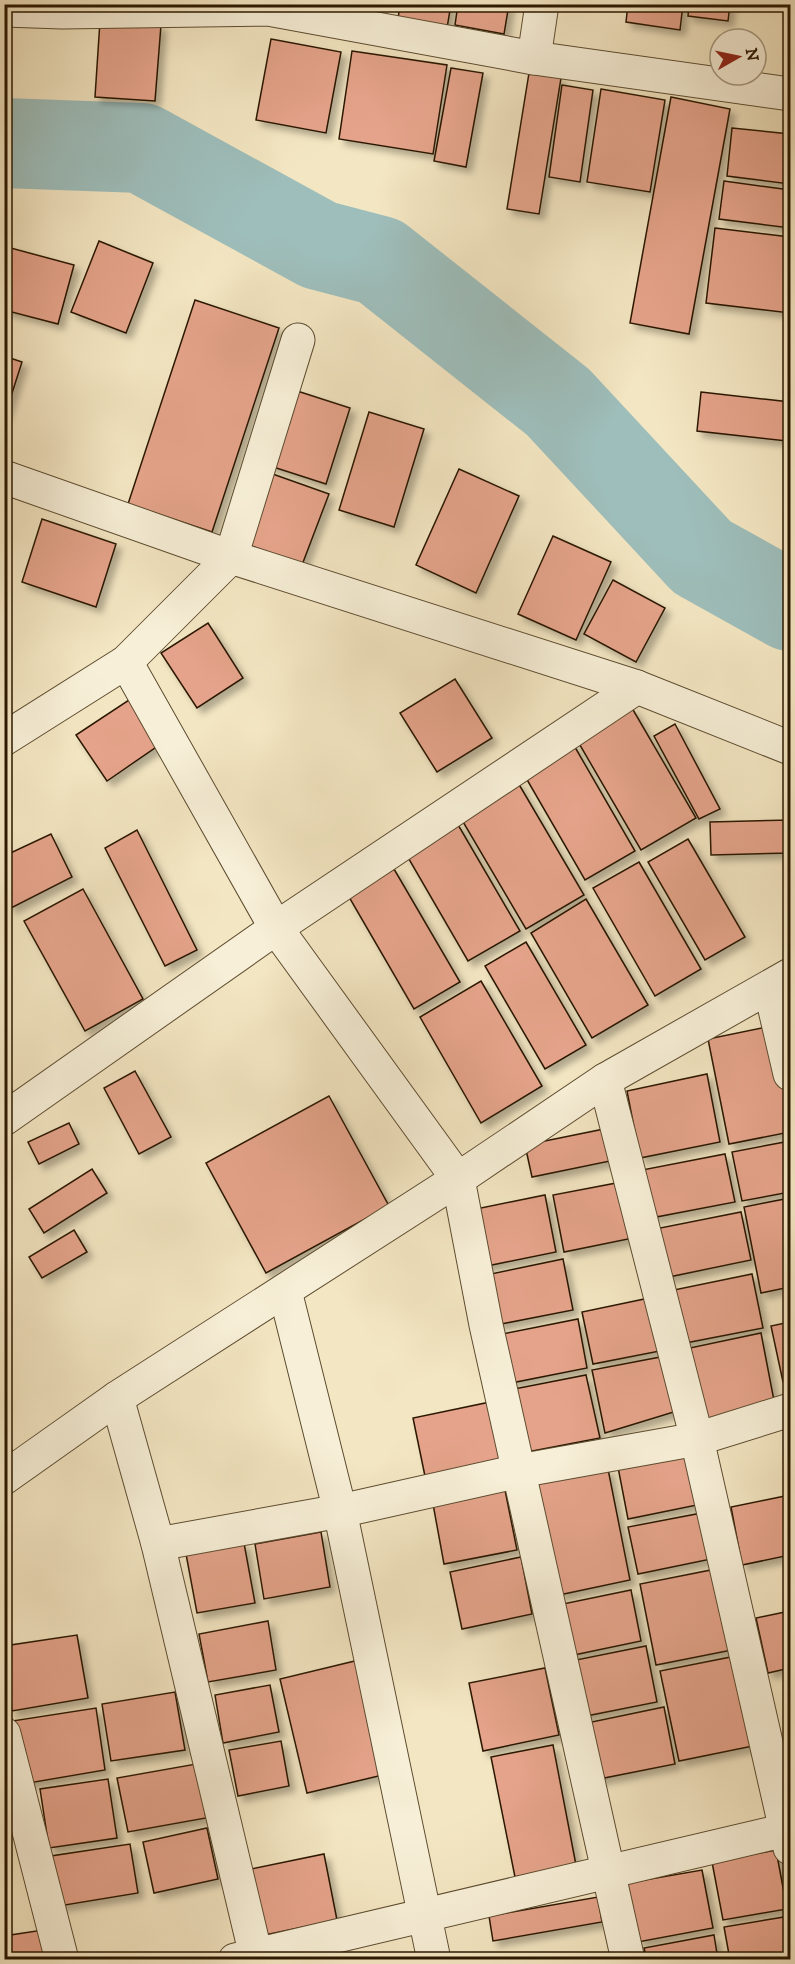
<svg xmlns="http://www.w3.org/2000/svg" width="795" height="1964" font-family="'IM FELL DW Pica',serif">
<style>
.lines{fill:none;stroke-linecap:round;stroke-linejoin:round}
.river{stroke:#9ebebb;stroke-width:90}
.building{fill:#e4a38a;stroke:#2b1800;stroke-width:1.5;filter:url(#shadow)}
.minor-casing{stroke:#5d4c30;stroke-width:35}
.tertiary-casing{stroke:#5d4c30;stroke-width:35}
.minor{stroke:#f7efd7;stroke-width:33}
.tertiary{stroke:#f7efd7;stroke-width:33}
</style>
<defs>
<filter id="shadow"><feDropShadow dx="5.5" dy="5.5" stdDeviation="3" flood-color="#0004"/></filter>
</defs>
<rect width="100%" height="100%" fill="#f3e6c2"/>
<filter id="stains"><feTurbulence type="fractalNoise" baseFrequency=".00333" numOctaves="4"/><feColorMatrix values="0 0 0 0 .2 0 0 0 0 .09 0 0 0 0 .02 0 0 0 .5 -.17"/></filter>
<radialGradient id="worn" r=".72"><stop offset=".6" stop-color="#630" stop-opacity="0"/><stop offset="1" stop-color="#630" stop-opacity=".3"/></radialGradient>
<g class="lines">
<polyline class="river" points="4,143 142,148 319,245 380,261 558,402 702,557 790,606"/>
</g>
<g class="building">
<polygon points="319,4 375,4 370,21"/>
<polygon points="400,4 451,4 447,28 398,19"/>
<polygon points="458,4 509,4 504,34 455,25"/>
<polygon points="628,4 683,4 680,30 626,22"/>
<polygon points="689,4 730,4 728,21 688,16"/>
<polygon points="100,21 161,25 155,101 95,97"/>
<polygon points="271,39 341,52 326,133 256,120"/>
<polygon points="352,51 447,65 433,154 339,139"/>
<polygon points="451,68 483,73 466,167 434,161"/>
<polygon points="529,73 561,78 539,214 507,209"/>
<polygon points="562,85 593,90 580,182 549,177"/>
<polygon points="601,89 665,100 650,192 587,182"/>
<polygon points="671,97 730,109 689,334 630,323"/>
<polygon points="732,128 790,134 790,184 727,176"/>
<polygon points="724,181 790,190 790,228 719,219"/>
<polygon points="715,228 790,237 790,313 706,303"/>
<polygon points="99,241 153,263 126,333 71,312"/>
<polygon points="7,247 74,265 58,324 4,310 4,257"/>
<polygon points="195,300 279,328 212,532 128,504"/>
<polygon points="4,356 22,362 5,415 4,415"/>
<polygon points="291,389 350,408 326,484 267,465"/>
<polygon points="701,392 790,402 787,441 697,431"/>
<polygon points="369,412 424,429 394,527 339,510"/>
<polygon points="459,469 519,496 476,593 416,565"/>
<polygon points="267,472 329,494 302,565 241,542"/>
<polygon points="42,519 116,544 96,607 22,582"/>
<polygon points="553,536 611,562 576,640 518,614"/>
<polygon points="613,580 665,608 636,662 584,634"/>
<polygon points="208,623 243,678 197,708 161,653"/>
<polygon points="455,679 492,738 437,772 400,713"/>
<polygon points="135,696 165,741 107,781 76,735"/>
<polygon points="632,708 696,818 641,850 577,740"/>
<polygon points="675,724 720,809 699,819 654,736"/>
<polygon points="572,742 635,851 585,880 522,771"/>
<polygon points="517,781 584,895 526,929 459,815"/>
<polygon points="790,820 790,853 711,855 710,822"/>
<polygon points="457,823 520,931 468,961 406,854"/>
<polygon points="137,830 197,950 165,966 105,848"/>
<polygon points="51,834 72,877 11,908 4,895 4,856"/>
<polygon points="688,839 745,937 705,960 648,862"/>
<polygon points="639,862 701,969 655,996 593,888"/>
<polygon points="394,869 460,982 414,1009 349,897"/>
<polygon points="83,889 143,999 85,1031 24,921"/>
<polygon points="586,899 648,1005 592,1038 531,933"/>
<polygon points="526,942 586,1045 545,1069 485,966"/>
<polygon points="481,981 542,1086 481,1123 420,1017"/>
<polygon points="772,1026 790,1122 790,1132 729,1144 708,1039"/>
<polygon points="135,1071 171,1137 139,1154 104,1088"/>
<polygon points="707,1074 720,1142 640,1158 627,1091"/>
<polygon points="329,1096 389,1206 266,1273 206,1163"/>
<polygon points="69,1123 79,1144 39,1164 28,1142"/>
<polygon points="609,1128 615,1160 532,1177 525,1145"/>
<polygon points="790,1141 790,1192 742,1201 732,1152"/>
<polygon points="725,1154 735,1202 651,1218 642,1170"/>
<polygon points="92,1169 107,1193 44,1233 29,1209"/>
<polygon points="627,1181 638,1237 564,1252 553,1195"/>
<polygon points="545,1195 556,1252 482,1267 471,1210"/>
<polygon points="790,1198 790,1287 761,1293 744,1207"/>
<polygon points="741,1212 751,1260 664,1278 655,1229"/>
<polygon points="74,1230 87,1252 42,1278 29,1257"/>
<polygon points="563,1259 573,1310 496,1325 486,1275"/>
<polygon points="752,1274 763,1328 675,1345 664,1292"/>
<polygon points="654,1297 665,1350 593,1364 582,1312"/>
<polygon points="578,1319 587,1368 511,1383 502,1334"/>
<polygon points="790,1322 790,1381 783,1382 771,1326"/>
<polygon points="761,1333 776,1411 700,1426 685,1349"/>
<polygon points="671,1355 677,1411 605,1433 592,1370"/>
<polygon points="586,1375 600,1438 522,1453 509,1390"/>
<polygon points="495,1401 508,1464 426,1481 413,1418"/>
<polygon points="692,1447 702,1504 628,1519 617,1462"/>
<polygon points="608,1469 630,1580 559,1595 537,1484"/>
<polygon points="505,1490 517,1550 444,1564 433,1504"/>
<polygon points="790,1495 790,1555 742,1565 731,1507"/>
<polygon points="707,1512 716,1558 638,1574 628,1527"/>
<polygon points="321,1532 330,1587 264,1599 255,1544"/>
<polygon points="244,1543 255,1603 197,1613 186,1554"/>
<polygon points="521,1557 532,1614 462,1629 450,1572"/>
<polygon points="716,1569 732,1650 656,1665 640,1584"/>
<polygon points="631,1590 641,1641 569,1656 558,1605"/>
<polygon points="790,1611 790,1668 768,1673 756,1618"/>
<polygon points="268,1621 276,1670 208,1682 199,1634"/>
<polygon points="77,1635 88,1698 12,1711 4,1662 4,1646"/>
<polygon points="646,1646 657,1702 581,1717 571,1661"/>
<polygon points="736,1656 753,1746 679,1761 660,1671"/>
<polygon points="359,1660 387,1774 307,1793 280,1679"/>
<polygon points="545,1668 559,1735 483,1751 469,1683"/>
<polygon points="270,1685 279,1732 223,1743 215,1695"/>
<polygon points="175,1692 185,1750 111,1761 102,1704"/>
<polygon points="664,1707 675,1764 594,1780 582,1724"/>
<polygon points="96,1708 105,1770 23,1784 12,1721"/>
<polygon points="281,1741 289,1786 238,1796 229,1750"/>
<polygon points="553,1745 576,1865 515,1877 491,1757"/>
<polygon points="196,1764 206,1818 128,1832 117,1778"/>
<polygon points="108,1779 117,1838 49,1848 40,1789"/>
<polygon points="207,1828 218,1879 154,1893 143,1842"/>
<polygon points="130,1844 138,1893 59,1906 51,1856"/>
<polygon points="776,1850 787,1909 723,1920 712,1862"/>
<polygon points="324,1854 337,1920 260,1936 246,1870"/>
<polygon points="702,1870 713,1928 638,1942 627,1883"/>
<polygon points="598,1897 602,1922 493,1941 489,1916"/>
<polygon points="790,1916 790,1960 730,1960 724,1927"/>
<polygon points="43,1930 48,1960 4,1960 4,1936"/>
<polygon points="714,1935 718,1960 647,1960 644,1948"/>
</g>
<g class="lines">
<g class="minor-casing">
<g id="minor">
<polyline points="4,10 62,12 268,9 534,58 790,94"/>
<polyline points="534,58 542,4"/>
<polyline points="4,477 231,557 637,687 790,748"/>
<polyline points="126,662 276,928 458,1179 486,1325 628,1960"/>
<polyline points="4,739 126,662 231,557 298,340"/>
<polyline points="770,988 790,1074"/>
<polyline points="605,1080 697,1439 790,1848"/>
<polyline points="4,1119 276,928 637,687"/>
<polyline points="285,1291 340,1511 434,1960"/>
<polyline points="117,1398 158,1544 257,1960"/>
<polyline points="158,1544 340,1511 519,1471 697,1439 790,1410"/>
<polyline points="4,1734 62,1960"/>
<polyline points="235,1960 790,1829"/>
</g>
</g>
<g class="tertiary-casing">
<polyline id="tertiary" points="4,1478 117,1398 458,1179 605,1080 790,975"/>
</g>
<use href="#minor" class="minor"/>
<use href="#tertiary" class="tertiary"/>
</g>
<rect width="795" height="1964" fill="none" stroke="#f3e6c2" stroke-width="24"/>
<rect x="6" y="6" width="783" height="1952" fill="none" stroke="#2b1800" stroke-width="3"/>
<rect x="12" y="12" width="771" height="1940" fill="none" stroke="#2b1800" stroke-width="1.5"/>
<g transform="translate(738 57) rotate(81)"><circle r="28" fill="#f7efd7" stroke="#a59981" stroke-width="1.5"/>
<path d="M0-4.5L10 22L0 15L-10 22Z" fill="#8f2418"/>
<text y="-9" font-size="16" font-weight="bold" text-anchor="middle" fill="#2b1800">N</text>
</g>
<rect width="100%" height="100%" filter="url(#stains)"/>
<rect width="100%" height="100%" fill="url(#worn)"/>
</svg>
